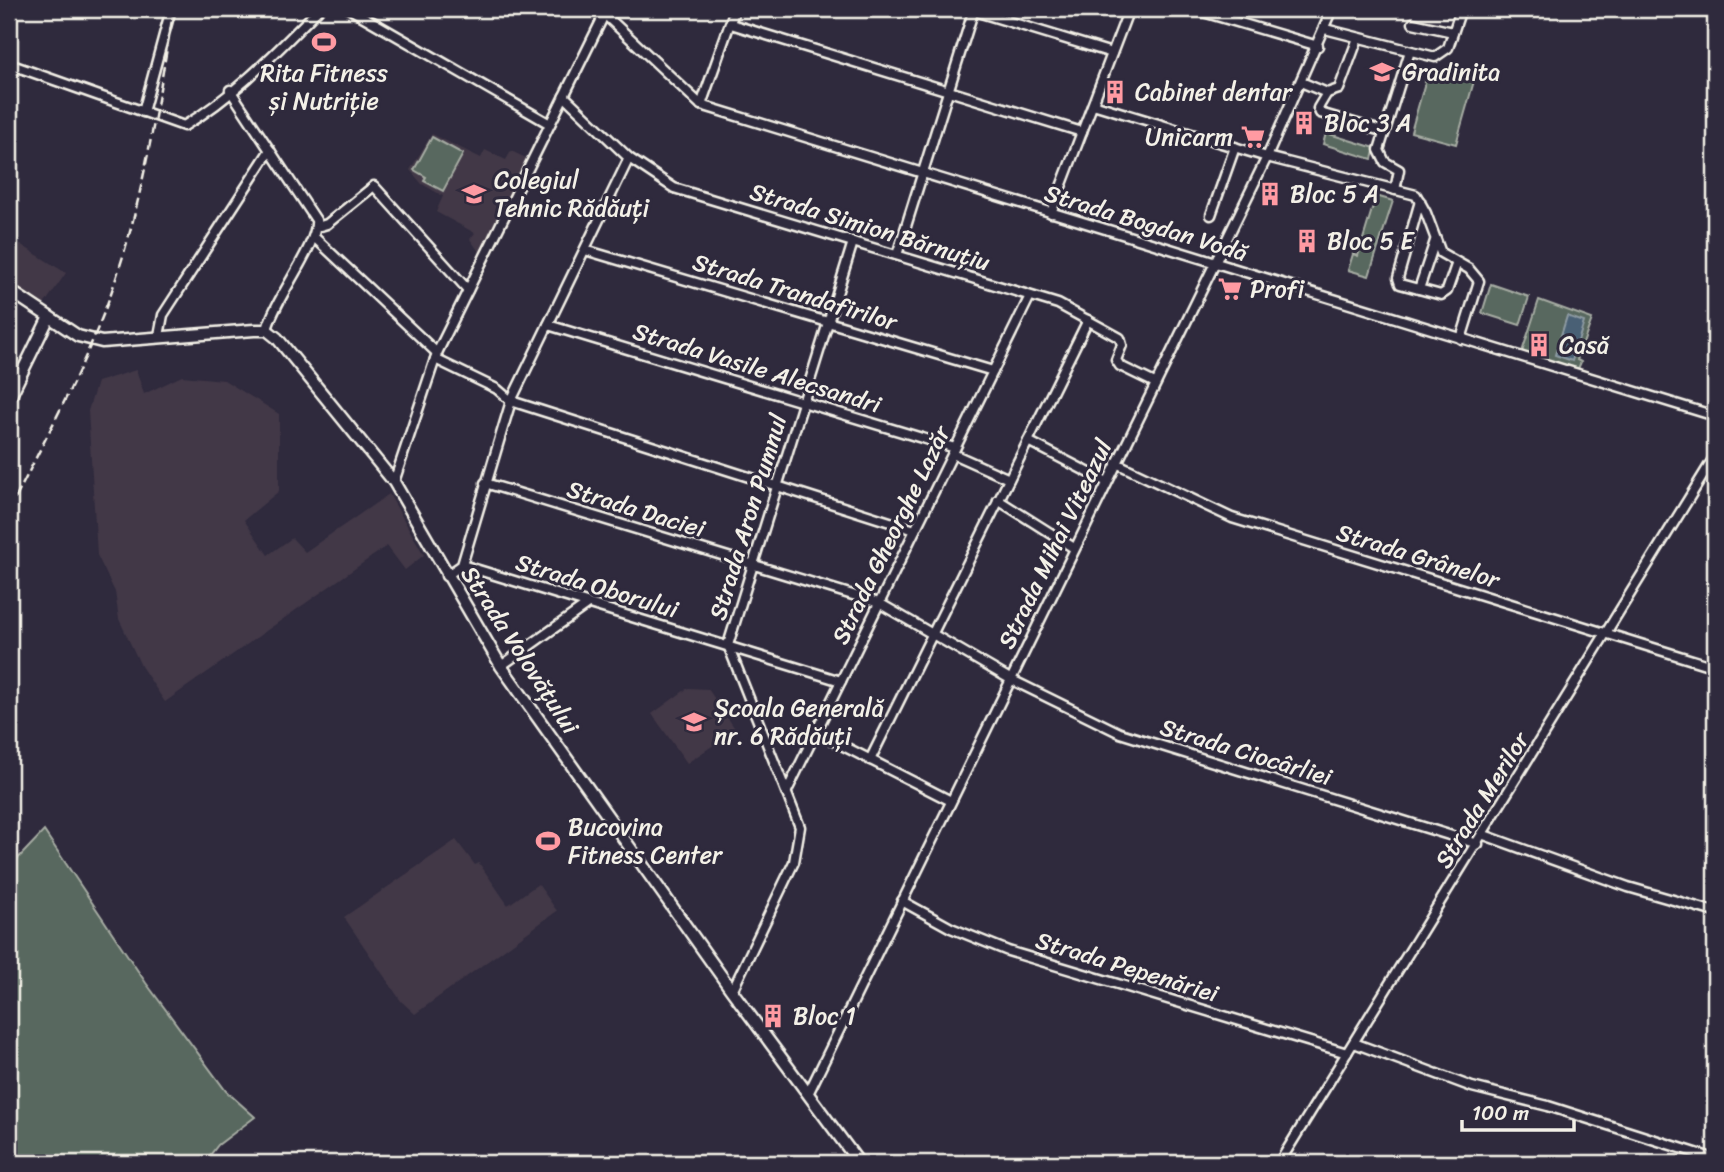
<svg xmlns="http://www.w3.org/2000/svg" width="1724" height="1172" font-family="Sriracha,sans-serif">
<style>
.built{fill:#423847}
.green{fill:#59685e;stroke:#a6aca3;stroke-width:2}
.water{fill:#4a6175;stroke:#8e9ba3;stroke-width:2}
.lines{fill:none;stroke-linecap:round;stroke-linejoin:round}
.minor-casing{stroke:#f4f1e8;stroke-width:13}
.major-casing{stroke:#f4f1e8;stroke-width:15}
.minor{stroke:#2f2a3d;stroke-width:8}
.major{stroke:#2f2a3d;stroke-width:10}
.rail{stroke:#f4f1e8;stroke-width:2.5;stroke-dasharray:10 5;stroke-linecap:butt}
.labels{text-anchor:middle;stroke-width:6;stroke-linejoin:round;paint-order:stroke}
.poi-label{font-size:24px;fill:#f4f1e8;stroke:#2f2a3d;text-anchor:start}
.street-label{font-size:24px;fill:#f4f1e8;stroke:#2f2a3d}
</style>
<rect width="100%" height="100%" fill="#2f2a3d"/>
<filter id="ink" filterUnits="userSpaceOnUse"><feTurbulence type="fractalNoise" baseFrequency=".0143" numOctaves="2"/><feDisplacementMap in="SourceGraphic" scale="14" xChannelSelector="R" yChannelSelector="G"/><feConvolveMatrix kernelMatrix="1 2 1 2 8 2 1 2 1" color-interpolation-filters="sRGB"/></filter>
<g filter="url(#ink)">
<g class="built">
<polygon points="432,134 481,158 485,150 506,160 511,151 526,158 480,253 470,239 475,233 436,212 443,196 422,184 410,170"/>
<polygon points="15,241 66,273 43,306 9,284 9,251"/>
<polygon points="136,370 144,394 182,376 224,380 279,414 279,491 244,520 268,555 292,538 305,552 389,494 424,555 405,570 387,546 165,702 141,666 119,619 115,592 97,555 88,411 97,382"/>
<polygon points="688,688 708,689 736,730 687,763 652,714"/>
<polygon points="456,840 475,865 479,863 508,905 538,884 557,911 415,1014 401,1001 344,917"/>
</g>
<g class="green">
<polygon points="1429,68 1474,81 1456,144 1411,132"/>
<polygon points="1326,133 1375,148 1372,159 1323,144"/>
<polygon points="432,137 463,154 443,191 424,181 426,177 414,170"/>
<polygon points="1376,196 1393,201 1369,276 1348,270 1353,254 1358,256"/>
<polygon points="1491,284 1529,297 1520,325 1482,313"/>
<polygon points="1539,300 1592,319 1577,360 1581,362 1577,371 1521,355"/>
<polygon points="44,831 146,983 226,1091 255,1117 218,1145 204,1163 9,1163 9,868"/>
</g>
<polygon class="water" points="1567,316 1584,322 1572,361 1555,355"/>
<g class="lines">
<g class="minor-casing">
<g id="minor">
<polyline points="350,9 550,124"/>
<polyline points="599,9 701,105 1715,416"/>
<polyline points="1193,9 1318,46"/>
<polyline points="971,10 1112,53"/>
<polyline points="1413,23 1453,32"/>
<polyline points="731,24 1082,132"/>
<polyline points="1325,29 1435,57 1448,48 1461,9"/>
<path d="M9 64 184 126C236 95 277 51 319 9"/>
<polyline points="1301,82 1327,93 1318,108 1320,113 1385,132"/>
<path d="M230 90 316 220C319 244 274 299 267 330"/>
<polyline points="1327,93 1339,89 1358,38"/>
<polyline points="564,96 629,158 674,188 1058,304 1120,338 1122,345 1116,360 1120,366 1155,383"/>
<polyline points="1093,104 1267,157 1416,195 1426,213 1441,253 1469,269 1479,281 1461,339"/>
<polyline points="701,105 735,9"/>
<polyline points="143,112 171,9"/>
<polyline points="1395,190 1399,170 1385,162 1379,150 1410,51"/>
<polyline points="1420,201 1398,278 1400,284 1441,295 1447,291 1456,265"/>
<polyline points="1051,213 1129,9"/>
<polyline points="1211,215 1235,147"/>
<polyline points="317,227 327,224 374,186 468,290"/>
<polyline points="314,237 437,353"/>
<polyline points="585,250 993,371"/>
<polyline points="897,255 974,9"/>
<polyline points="1419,289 1435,241"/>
<polyline points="548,325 955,448"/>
<polyline points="159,336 163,315 270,150"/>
<polyline points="435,359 497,389 511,401 915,530"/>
<polyline points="1028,441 1107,482"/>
<polyline points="953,454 1009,479"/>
<polyline points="1116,463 1232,518 1715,667"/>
<polyline points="394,482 437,353 607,9"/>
<polyline points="485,483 879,603 1010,679 1120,733 1478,844"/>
<polyline points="998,500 1074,548"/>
<polyline points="462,565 841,681"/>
<polyline points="446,576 462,565 511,401 629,158"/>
<polyline points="501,666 588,604"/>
<polyline points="816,732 951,801"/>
<polyline points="870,760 1088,320"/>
<polyline points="787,791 1030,296"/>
<polyline points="1484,835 1628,887 1715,912"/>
<polyline points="902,901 951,928 1008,951 1347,1053"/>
<polyline points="732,991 794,862 800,827 728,645 853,242"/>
<polyline points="1354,1043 1472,1087 1548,1106 1715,1159"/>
<polyline points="808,1094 1267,157 1332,9"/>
<polyline points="1279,1163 1715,456"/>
</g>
</g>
<g class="major-casing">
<g id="major">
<polyline points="9,290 78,336 102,342 254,330 267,330 277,338 394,482 501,666 732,991 859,1163"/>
<polyline points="9,399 49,317"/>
</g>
</g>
<use href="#minor" class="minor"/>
<use href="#major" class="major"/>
<path class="rail" d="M9 512C47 433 93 354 119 269 146 185 158 96 174 9"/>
</g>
</g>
<defs>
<g id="stadium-bare" transform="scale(1.89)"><path d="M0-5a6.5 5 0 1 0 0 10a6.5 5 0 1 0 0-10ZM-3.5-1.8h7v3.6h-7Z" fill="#ff9aa2" stroke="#2f2a3d" stroke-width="2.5" paint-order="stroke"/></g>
<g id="school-bare" transform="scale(1.89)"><path d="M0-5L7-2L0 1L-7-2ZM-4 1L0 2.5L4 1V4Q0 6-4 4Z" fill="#ff9aa2" stroke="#2f2a3d" stroke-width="2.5" paint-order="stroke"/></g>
<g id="building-bare" transform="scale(1.89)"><path d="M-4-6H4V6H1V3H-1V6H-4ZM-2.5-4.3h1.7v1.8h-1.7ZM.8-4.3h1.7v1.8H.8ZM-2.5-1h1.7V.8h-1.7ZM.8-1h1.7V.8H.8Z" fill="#ff9aa2" stroke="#2f2a3d" stroke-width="2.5" paint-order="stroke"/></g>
<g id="supermarket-bare" transform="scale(1.89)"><path d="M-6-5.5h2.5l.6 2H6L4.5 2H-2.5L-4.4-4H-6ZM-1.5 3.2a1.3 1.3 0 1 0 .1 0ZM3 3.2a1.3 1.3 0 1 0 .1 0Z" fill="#ff9aa2" stroke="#2f2a3d" stroke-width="2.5" paint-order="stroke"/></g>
</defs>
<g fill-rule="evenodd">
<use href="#stadium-bare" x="324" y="42"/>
<use href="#school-bare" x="1382" y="72"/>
<use href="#building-bare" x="1115" y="92"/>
<use href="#building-bare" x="1304" y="123"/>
<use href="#supermarket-bare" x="1253" y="137"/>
<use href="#school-bare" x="474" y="194"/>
<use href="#building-bare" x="1270" y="194"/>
<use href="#building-bare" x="1307" y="241"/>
<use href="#supermarket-bare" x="1230" y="289"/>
<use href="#building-bare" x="1539" y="345"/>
<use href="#school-bare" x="694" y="722"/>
<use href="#stadium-bare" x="548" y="841"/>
<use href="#building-bare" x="773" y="1016"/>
</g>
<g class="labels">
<g class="poi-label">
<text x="1402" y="80">Gradinita</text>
<text x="324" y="81" text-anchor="middle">Rita Fitness<tspan x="324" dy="28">și Nutriție</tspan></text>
<text x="1135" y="100">Cabinet dentar</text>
<text x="1324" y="131">Bloc 3 A</text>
<text x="1233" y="145" text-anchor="end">Unicarm</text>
<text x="494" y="188">Colegiul<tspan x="494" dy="28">Tehnic Rădăuți</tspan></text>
<text x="1290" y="202">Bloc 5 A</text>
<text x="1327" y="249">Bloc 5 E</text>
<text x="1250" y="297">Profi</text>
<text x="1559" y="353">Casă</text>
<text x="714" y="716">Școala Generală<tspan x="714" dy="28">nr. 6 Rădăuți</tspan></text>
<text x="568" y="835">Bucovina<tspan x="568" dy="28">Fitness Center</tspan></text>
<text x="793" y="1024">Bloc 1</text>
</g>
<g class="street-label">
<text transform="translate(1146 223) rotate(17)" y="8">Strada Bogdan Vodă</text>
<text transform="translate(870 227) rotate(17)" y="8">Strada Simion Bărnuțiu</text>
<text transform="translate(795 292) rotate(17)" y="8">Strada Trandafirilor</text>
<text transform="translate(757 368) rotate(17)" y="8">Strada Vasile Alecsandri</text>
<text transform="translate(636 509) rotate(17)" y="8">Strada Daciei</text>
<text transform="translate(748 517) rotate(-73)" y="8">Strada Aron Pumnul</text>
<text transform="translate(891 535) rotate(-64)" y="8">Strada Gheorghe Lazăr</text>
<text transform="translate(1055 544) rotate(-64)" y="8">Strada Mihai Viteazul</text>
<text transform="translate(1418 556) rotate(17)" y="8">Strada Grânelor</text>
<text transform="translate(597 586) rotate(17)" y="8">Strada Oborului</text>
<text transform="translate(520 650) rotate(57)" y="8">Strada Volovățului</text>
<text transform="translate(1246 752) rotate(17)" y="8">Strada Ciocârliei</text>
<text transform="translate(1482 800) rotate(-58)" y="8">Strada Merilor</text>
<text transform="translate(1127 967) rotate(17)" y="8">Strada Pepenăriei</text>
</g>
</g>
<rect width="1724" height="1172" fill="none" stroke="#2f2a3d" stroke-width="35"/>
<rect x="18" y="18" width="1689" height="1137" fill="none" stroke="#f4f1e8" stroke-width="2.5" filter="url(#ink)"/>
<path d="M1462 1120v10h112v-10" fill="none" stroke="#f4f1e8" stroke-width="3.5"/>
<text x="1472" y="1120" font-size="21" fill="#f4f1e8" stroke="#2f2a3d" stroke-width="5" paint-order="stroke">100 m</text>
</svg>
